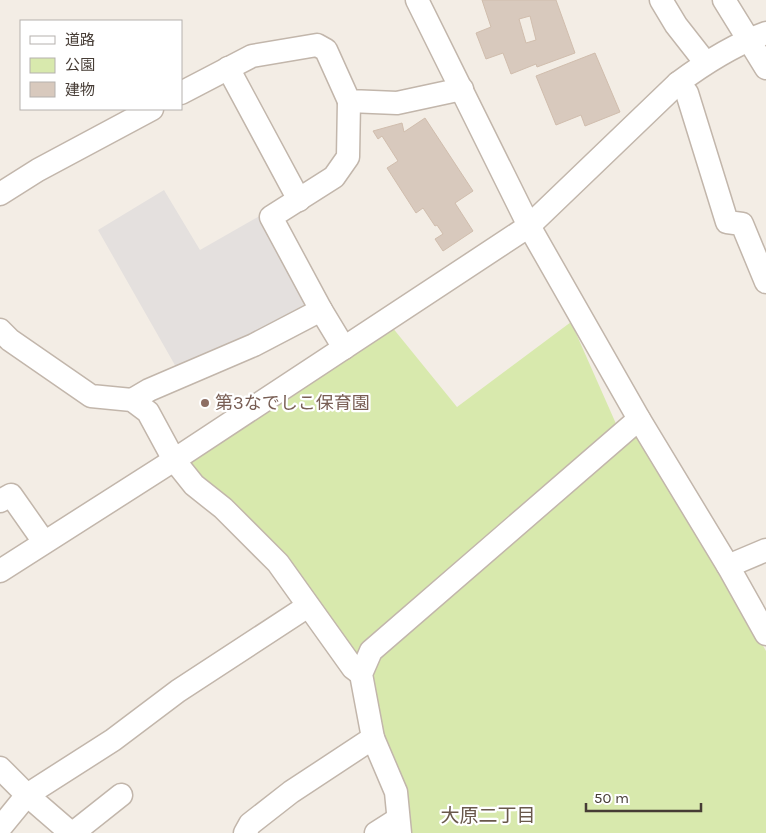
<svg xmlns="http://www.w3.org/2000/svg" width="766" height="833" font-family="Karla,'Noto Sans JP',sans-serif">
<style>
.green{fill:#d8e9ad}
.parking{fill:#e4e0de}
.building{fill:#d8c9bd;stroke:#d0bdad;fill-rule:evenodd}
.lines{fill:none;stroke-linecap:round;stroke-linejoin:round}
.minor-casing{stroke:#c2b6ab;stroke-width:25}
.minor{stroke:#fff;stroke-width:22}
.education-dot{fill:#8d6e63;stroke:#fff;stroke-width:2}
.labels{text-anchor:middle;stroke-width:4.5;stroke-linejoin:round;paint-order:stroke}
.education-label{font-size:18px;fill:#785e54;stroke:#fff;text-anchor:start}
.neighbourhood-label{font-size:19px;fill:#69584b;stroke:#fff}
</style>
<rect width="100%" height="100%" fill="#f3ede5"/>
<g class="green">
<polygon points="571,322 617,426 355,657 184,463 392,327 457,407"/>
<polygon points="637,425 766,651 766,833 405,833 382,740 370,679 375,655"/>
</g>
<polygon class="parking" points="164,190 200,250 263,214 312,305 180,374 98,230"/>
<g class="building">
<path d="M482 0H556L575 53 537 67 536 64 511 74 503 53 486 59 476 33 491 27ZM530 16 536 40 526 43 519 19Z"/>
<polygon points="595,53 620,112 585,126 581,115 556,125 536,76"/>
<polygon points="425,118 473,191 455,203 473,231 443,251 435,239 443,234 437,225 435,226 423,208 416,213 387,168 398,161 382,136 378,139 373,131 402,123 404,132"/>
</g>
<g class="lines">
<g class="minor-casing">
<g id="minor">
<polyline points="417,0 529,226 639,419 728,566 766,634"/>
<polyline points="661,0 676,25 705,62"/>
<polyline points="724,0 766,68"/>
<polyline points="228,68 299,200"/>
<polyline points="678,83 687,93 727,222 742,224 766,282"/>
<polyline points="181,93 252,56 317,45 326,50 349,101 397,103 462,89"/>
<polyline points="0,194 38,170 152,109"/>
<polyline points="0,330 10,340 91,396 132,400 148,412 174,460 194,485 223,508 278,563 353,668 361,674"/>
<polyline points="344,348 321,310 271,217 334,177 348,157 349,101"/>
<polyline points="132,400 149,390 254,345 321,310"/>
<polyline points="0,501 11,495 44,542"/>
<polyline points="728,566 766,550"/>
<path d="M0 571 174 460 529 226 678 83C706 62 733 45 766 33"/>
<polyline points="373,738 396,792 400,833"/>
<polyline points="0,768 27,795 71,833"/>
<polyline points="0,828 27,795 113,740 178,691 308,606"/>
<polyline points="73,833 121,795"/>
<polyline points="245,833 250,824 291,792 373,738 361,674 371,651 639,419"/>
<polyline points="376,833 398,819"/>
</g>
</g>
<use href="#minor" class="minor"/>
</g>
<circle class="education-dot" cx="205" cy="403" r="5"/>
<g class="labels">
<g class="education-label">
<text x="215" y="409">第3なでしこ保育園</text>
</g>
<g class="neighbourhood-label">
<text x="488" y="822">大原二丁目</text>
</g>
</g>
<rect x="20" y="20" width="162" height="90" fill="#ffffff" stroke="#b5b1ae"/>
<rect x="30" y="36" width="25" height="8" fill="#ffffff" stroke="#b5b1ae"/>
<text x="65" y="45" font-size="15" fill="#463c35">道路</text>
<rect x="30" y="58" width="25" height="15" fill="#d8e9ad" stroke="#b5b1ae"/>
<text x="65" y="70" font-size="15" fill="#463c35">公園</text>
<rect x="30" y="82" width="25" height="15" fill="#d8c9bd" stroke="#b5b1ae"/>
<text x="65" y="95" font-size="15" fill="#463c35">建物</text>
<path d="M586 803v8h115v-8" fill="none" stroke="#463c35" stroke-width="2.5"/>
<text x="594" y="803" font-size="15" fill="#463c35" stroke="#ffffff" stroke-width="4" paint-order="stroke">50 m</text>
</svg>
